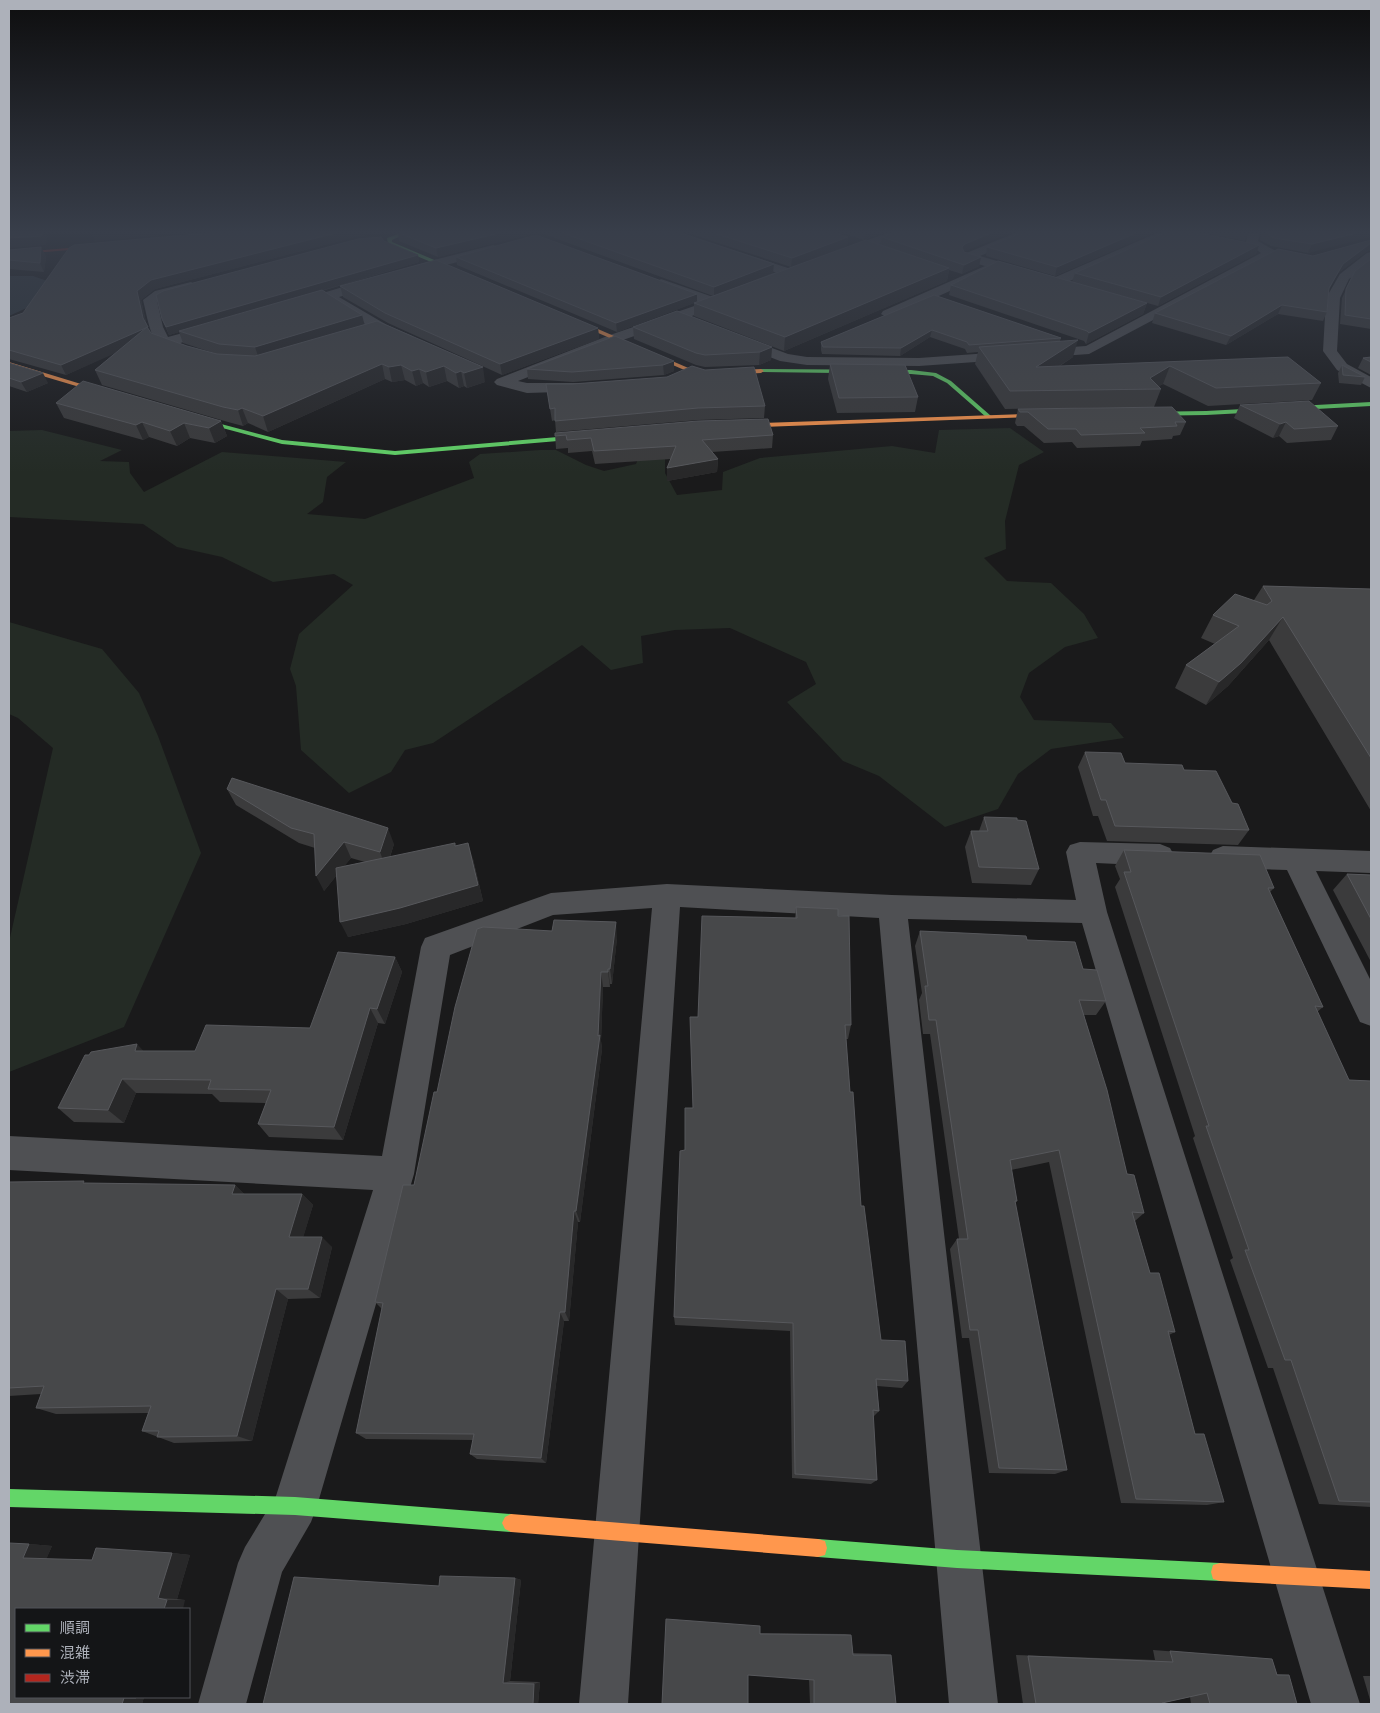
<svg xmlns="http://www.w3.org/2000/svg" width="1380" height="1713" font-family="Overpass,'Noto Sans JP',sans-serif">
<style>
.green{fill:#242b25}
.water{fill:#2e363c}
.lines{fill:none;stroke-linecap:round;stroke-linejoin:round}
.street{fill:#4f5053;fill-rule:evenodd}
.fast{fill:#63d668;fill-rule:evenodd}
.slow{fill:#ff974d;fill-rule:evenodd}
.jam{fill:#b3261e;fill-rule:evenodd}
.wall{fill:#3b3b3c;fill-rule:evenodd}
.shaded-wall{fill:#282829}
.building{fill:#47484a;stroke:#57585c}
</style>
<rect width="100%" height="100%" fill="#1a1a1b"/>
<g class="green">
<polygon points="1010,428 1044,452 1019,465 1005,521 1006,549 984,558 1007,581 1051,583 1084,614 1098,638 1065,647 1029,673 1020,697 1034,720 1111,723 1124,738 1051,749 1018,774 998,809 945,827 879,776 843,761 787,702 816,684 806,662 730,628 675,630 641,636 643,663 611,670 582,645 433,743 405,750 391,772 349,793 301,750 296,686 290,669 299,634 353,585 334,574 273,582 222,557 177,547 143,524 9,517 9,431 42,430 122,450 100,461 129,462 130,473 144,492 222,452 346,462 327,477 323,502 307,514 365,519 474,478 469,462 480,454 540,450 556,450 586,465 604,471 636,464 646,440 665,458 665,473 677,495 722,490 723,472 760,458 892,446 935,453 939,430"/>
<polygon points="9,622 102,649 139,693 158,736 201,853 124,1027 9,1072 9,942 53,748 18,718 9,714"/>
</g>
<polygon class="water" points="9,276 33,276 53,283 42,301 9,316"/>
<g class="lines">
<g class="street">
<polygon points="665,233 682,233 794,270 796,273 790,277 786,276 667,235"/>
<polygon points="887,233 904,233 902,235 843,258 839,259 833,255 835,252"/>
<polygon points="1015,233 1031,233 1029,235 980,256 1031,271 1033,274 1031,277 1023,277 964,260 962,257 964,254"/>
<polygon points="1157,233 1173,233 1171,235 1061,285 1051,285 1050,282 1051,279"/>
<polygon points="1248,233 1260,233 1258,241 1274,250 1276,253 1274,256 1089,354 919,366 807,365 780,361 732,342 730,339 732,336 737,335 788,354 807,357 919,358 1086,346 1261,253 1246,242"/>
<path d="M493 245 497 246 499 249 497 252 442 266 339 297 387 325 412 336 414 339 412 342C396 346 342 311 326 301L294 310 287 306 289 303 434 260Z"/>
<polygon points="1371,252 1371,262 1349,279 1340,298 1337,351 1347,364 1371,377 1371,388 1337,370 1323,351 1326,298 1340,274 1367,253"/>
<polygon points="985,266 989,267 991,270 989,273 893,317 888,318 881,314 883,311"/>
<polygon points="661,279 716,298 724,296 731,300 729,303 620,341 518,381 527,383 584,383 589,385 592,388 589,391 527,393 497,385 494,382 497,379 610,335 703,303 656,286 655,283"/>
<path d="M191 282 197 286 196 289 165 297 157 301 163 327 168 337 216 324 223 328 221 331 177 344 187 350 185 353H175L158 346C149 332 147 316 143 300L155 291Z"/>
<polygon points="1080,842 1160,844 1170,848 1174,855 1170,862 1160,866 1096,863 1107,912 1360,1704 1311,1704 1082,923 908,919 998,1704 949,1704 879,918 680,907 628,1704 579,1704 652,908 553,915 450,955 414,1174 317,1506 311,1522 282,1572 246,1704 198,1704 238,1563 245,1547 276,1496 373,1190 9,1170 9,1136 382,1156 421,947 425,938 551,893 667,884 892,895 1076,900 1066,852 1070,845"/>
<polygon points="1223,846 1371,851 1371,873 1316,871 1371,981 1371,1026 1360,1022 1287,870 1223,868 1213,864 1209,857 1213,850"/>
</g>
<g class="fast">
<polygon points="401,233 407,233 392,240 392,242 472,276 467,277 388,244 387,238"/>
<polygon points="761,369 911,370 936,373 951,381 991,416 986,417 947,383 933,376 911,374 759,372 758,371"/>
<polygon points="1371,402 1371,406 1206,415 1140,416 1137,414 1140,412 1206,411"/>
<polygon points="187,415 282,440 395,451 593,434 596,436 593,438 395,455 282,444 185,418 184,417"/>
<polygon points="9,1489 295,1497 511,1514 517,1517 520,1523 517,1529 511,1532 295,1515 9,1507"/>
<polygon points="818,1539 957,1550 1220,1563 1227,1565 1229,1572 1227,1579 1220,1581 957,1568 818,1557 811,1555 809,1548 811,1541"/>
</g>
<g class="slow">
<polygon points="563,314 693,370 705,372 761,369 764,371 761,373 705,376 689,372 561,317"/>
<polygon points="9,362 117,395 118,396 113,397 9,366"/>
<polygon points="1054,413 1056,414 1056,416 733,428 730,426 733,424"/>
<polygon points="511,1514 818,1539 825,1541 827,1548 825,1555 818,1557 511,1532 505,1529 502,1523 505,1517"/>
<polygon points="1220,1563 1371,1571 1371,1589 1220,1581 1213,1579 1211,1572 1213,1565"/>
</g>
<polygon class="jam" points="104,245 106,247 9,255 9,253"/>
</g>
<g class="wall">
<polygon points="398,233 536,233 438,257 399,241"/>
<polygon points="541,233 680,233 773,273 880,245 882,237 964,252 981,257 979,266 962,274 949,270 947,281 784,351 694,316 694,303 617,332 457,265 456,257 697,302 713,296"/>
<polygon points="688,233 835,233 848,237 847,246 791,267"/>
<polygon points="843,233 882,233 864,240"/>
<polygon points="1153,233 1055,276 986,256 987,247"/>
<polygon points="1204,233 1248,233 1245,241"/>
<polygon points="1261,233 1371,233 1308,253 1271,246 1260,240"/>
<polygon points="355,237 155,289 141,300 147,326 151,333 187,346 217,354 183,343 179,332 169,335 162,319 384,241 418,255 419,262 322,291 365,324 485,382 467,388 464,386 459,388 447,381 429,387 423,383 416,386 405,380 392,382 385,379 268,432 248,423 243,426 228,422 102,385 95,370 116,352 66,375 9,359 9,318 23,313"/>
<polygon points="1371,240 1371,251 1371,250 1366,252 1338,273 1329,290 1327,312 1323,321 1278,314 1226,345 1152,323 1155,313 1313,256"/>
<polygon points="1259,245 1256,254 1158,306 1072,282 1075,273"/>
<polygon points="41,247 46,257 44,272 9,269 9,250"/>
<polygon points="1371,259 1371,329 1340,324 1342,298 1355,271"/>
<polygon points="951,285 1147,303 1143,314 1086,344 1084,341 949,295"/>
<polygon points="340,286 598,328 599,339 502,375 388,323 343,297"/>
<polygon points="934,295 1061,338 1060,341 1073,357 1060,366 1288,357 1321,383 1312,400 1208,406 1163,384 1159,386 1161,389 1154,407 1005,409 975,364 978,352 967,353 965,349 930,337 900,356 822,354 821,350 821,342"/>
<polygon points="633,327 772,347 771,360 759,365 705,367 696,365 634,339"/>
<polygon points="1371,357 1371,375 1358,368 1363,358"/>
<polygon points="674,361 674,371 664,375 573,382 528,379 527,369"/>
<polygon points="9,363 48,383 27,392 9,386"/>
<polygon points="830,364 918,397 915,412 837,413 828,379"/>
<polygon points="1342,365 1365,377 1361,385 1339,383 1338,373"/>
<polygon points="546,384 765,406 764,418 698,420 556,432 555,420 552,421"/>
<polygon points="56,403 221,421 227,436 215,443 190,438 177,446 149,437 143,440 64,418"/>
<polygon points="1240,405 1338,426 1331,440 1287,443 1279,436 1273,438 1234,418"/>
<polygon points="1018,409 1186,422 1180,435 1173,436 1172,439 1142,441 1140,446 1077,448 1072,442 1044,443 1024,426 1017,426 1015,423"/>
<polygon points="555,433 773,435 772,448 712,452 718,459 717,472 667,481 667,468 671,459 595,464 592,451 568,453 568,448 556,449"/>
<polygon points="1263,586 1371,589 1371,811 1269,640 1228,686 1206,705 1175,688 1186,665 1215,644 1201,638 1213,615 1254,600"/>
<polygon points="1085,752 1125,763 1184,770 1232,803 1249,830 1238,845 1107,841 1098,816 1093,816 1078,767"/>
<path d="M227 789 394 844 390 857 456 846 473 859 483 901 406 924 348 937 336 876 324 891 315 848 299 843 236 805ZM351 858 365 862 344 866Z"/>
<polygon points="984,817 1039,869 1031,885 972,883 965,847 971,831 979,831"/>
<polygon points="1124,850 1274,888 1270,892 1323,1007 1317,1012 1349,1080 1371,1081 1371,1507 1319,1504 1273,1368 1268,1368 1230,1260 1233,1258 1193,1138 1195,1136 1115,887 1120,879 1115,866"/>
<polygon points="1347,874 1371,875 1371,962 1333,890"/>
<polygon points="796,907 851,1025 848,1039 846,1039 850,1092 861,1206 881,1340 908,1381 902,1388 877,1386 879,1411 873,1417 877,1480 871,1484 792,1478 790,1331 675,1325 674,1317 685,1150 693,1108 690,1017 698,1017 795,918"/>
<polygon points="920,931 1027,940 1083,969 1106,1001 1096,1015 1084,1015 1127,1174 1144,1213 1135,1221 1150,1273 1175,1332 1169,1335 1195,1434 1224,1502 1207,1505 1121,1503 1049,1162 1011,1170 1017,1201 1015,1203 1067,1470 1055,1474 989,1473 969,1338 962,1338 950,1249 957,1239 959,1239 930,1034 923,1034 919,1000 922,993 915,946"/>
<polygon points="617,938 612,984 610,984 610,987 603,987 601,1041 602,1049 580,1222 578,1222 569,1321 564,1321 546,1463 477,1459 470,1454 473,1440 366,1439 356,1433 382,1309 375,1302 414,1185 437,1092"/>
<polygon points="395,957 402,972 385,1024 378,1023 343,1140 269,1137 258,1124 266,1103 220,1102 212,1094 136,1093 124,1123 74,1122 58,1108 143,1051 195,1051 310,1028"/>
<polygon points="9,1182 235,1185 244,1194 302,1194 313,1205 303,1237 332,1247 320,1298 288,1299 252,1441 174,1443 142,1431 148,1413 56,1414 36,1408 41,1394 9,1396"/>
<polygon points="29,1544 52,1546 46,1559 92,1560 172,1553 190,1555 177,1599 185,1600 16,1697 146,1697 144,1697 142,1704 9,1704"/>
<polygon points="515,1578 521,1580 510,1681 540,1682 538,1704 263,1704 439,1586"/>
<polygon points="760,1633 845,1634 851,1635 853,1653 884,1654 891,1655 896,1704 810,1704 809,1679 748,1675 662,1704"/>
<polygon points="1153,1650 1272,1659 1277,1674 1289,1675 1297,1704 1191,1704 1190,1697 1162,1703 1162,1704 1023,1704 1016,1655 1155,1660"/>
<polygon points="1363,1676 1371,1676 1371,1703"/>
</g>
<g class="shaded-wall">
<polygon points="42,233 45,233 47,238 46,245 9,248 9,238"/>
<polygon points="91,233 189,233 95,241"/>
<polygon points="336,233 382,233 355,237 155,289 141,300 147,327 152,337 66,375 61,365 143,318 137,291 151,280"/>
<polygon points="500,233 536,233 438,257 436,248"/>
<polygon points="865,233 882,233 864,240"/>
<polygon points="991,233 1010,233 963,252 962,247 965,244"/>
<polygon points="1136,233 1153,233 1055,276 1057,267"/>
<polygon points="1357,233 1371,233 1371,237 1308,253 1312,244"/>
<polygon points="848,237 847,246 791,267 792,258"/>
<polygon points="1370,243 1371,243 1371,250 1366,252 1338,273 1324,297 1343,264"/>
<polygon points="1259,245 1256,254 1158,306 1161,297"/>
<polygon points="41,247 46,257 44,272 40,263"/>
<polygon points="418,255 419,262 180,332 179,331 179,332 169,335 166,327"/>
<polygon points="981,257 979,266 962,274 964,265"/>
<polygon points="774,264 773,273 714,296 714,287"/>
<polygon points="949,268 947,281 784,351 785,337"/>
<polygon points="697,294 697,302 617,332 616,323"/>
<polygon points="1147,303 1143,314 1086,344 1089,333"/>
<polygon points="1282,305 1278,314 1226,345 1231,336"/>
<polygon points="362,315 365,326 259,359 255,347"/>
<polygon points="598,328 599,339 502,375 500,364"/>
<polygon points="932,330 930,337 900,356 901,348"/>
<polygon points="1078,340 1073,357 1031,384 1036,367"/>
<polygon points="772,347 771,360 759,365 760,352"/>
<polygon points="674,361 674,371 664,375 663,365"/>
<polygon points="382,364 385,379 268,432 263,416"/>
<polygon points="401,365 405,380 392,382 389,367"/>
<polygon points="444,366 447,381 429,387 426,372"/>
<polygon points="1170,366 1163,384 1154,389 1150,378"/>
<polygon points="483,367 485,382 467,388 464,373"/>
<polygon points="419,369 423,383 416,386 412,371"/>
<polygon points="461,371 464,386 459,388 456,373"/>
<polygon points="43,373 48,383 27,392 21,382"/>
<polygon points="242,408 248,423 243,426 238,410"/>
<polygon points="221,421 227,436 215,443 209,428"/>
<polygon points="142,422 149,437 143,440 136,425"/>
<polygon points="1286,422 1279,436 1273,438 1280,424"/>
<polygon points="184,423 190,438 177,446 170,431"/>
<polygon points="718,459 717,472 667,481 667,468"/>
<polygon points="1283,617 1269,640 1228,686 1206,705 1219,682"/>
<polygon points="388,828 394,844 386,868 380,852"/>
<polygon points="344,842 351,858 324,891 316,876"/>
<polygon points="468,843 473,859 483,901 406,924 348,937 340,922"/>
<polygon points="616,922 617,938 612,984 610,969"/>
<polygon points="395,957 402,972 385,1024 377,1009"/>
<polygon points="608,969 610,984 610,987 608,972"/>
<polygon points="601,972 603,987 601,1041 602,1049 580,1222 576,1211 598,1036"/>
<polygon points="370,1008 378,1023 343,1140 334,1127"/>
<polygon points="137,1044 151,1059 135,1051"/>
<polygon points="122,1079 136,1093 124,1123 108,1110"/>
<polygon points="235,1185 247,1197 232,1194"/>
<polygon points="302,1194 313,1205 300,1248 289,1237"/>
<polygon points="574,1211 578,1222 569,1321 565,1312"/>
<polygon points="322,1237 332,1247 320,1298 308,1289"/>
<polygon points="276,1289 288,1299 252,1441 237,1436"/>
<polygon points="560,1312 564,1321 546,1463 541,1458"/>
<polygon points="29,1544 52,1546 46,1560 23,1558"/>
<polygon points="172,1553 190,1555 177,1599 158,1598"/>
<polygon points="515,1578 521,1580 510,1681 503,1683"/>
<polygon points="167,1600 185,1600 183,1609 164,1609"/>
<polygon points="540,1682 538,1704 533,1704 534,1684"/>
<polygon points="129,1697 146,1697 144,1697 142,1704 122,1704 124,1698"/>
</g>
<g class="building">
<polygon points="9,233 42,233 42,236 9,238"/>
<polygon points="208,233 336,233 151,280 137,291 143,318 148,327 61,365 9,350 9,318 23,313 69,248 74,245"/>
<polygon points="399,233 500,233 436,248"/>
<polygon points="563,233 680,233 774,264 714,287"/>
<polygon points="714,233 835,233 848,237 792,258"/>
<polygon points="892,233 991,233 965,244 962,247 964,252 981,257 964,265 882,237"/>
<polygon points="1021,233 1136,233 1057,267 987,247"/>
<polygon points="1164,233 1199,233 1259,245 1161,297 1075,273"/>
<polygon points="1266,233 1357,233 1312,244 1274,238"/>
<polygon points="536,235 697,294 616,323 456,257"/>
<polygon points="381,237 384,241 418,255 166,327 162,319 156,295 163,291 358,239"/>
<polygon points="866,240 949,268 785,337 694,303"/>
<polygon points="1371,240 1371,243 1343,264 1329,288 1327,312 1282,305 1231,336 1155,313 1278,249 1313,256"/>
<polygon points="41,247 40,263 9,260 9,250"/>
<polygon points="1371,259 1371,319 1345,315 1346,289 1355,271"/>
<polygon points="436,260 598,328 500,364 385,313 340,286"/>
<polygon points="998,261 1147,303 1089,333 1087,331 951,285"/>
<polygon points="322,290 362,315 255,347 219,344 179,331"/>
<polygon points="934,295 1061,338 969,345 967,342 932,330 901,348 823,347 821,342"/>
<polygon points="677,311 772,347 760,352 705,355 696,353 633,327"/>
<polygon points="377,321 483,367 464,373 461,371 456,373 444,366 426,372 419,369 412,371 401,365 389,367 382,364 263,416 242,408 238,410 223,407 95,370 147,327 151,333 187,346 217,354 255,356"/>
<polygon points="615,336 674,361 663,365 572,372 527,369"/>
<polygon points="1078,340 1036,367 1288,357 1321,383 1216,388 1170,366 1150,378 1161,389 1010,391 979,347"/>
<polygon points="1371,357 1371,362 1363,358"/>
<polygon points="9,363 43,373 21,382 9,378"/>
<polygon points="830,364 905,365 918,397 839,398"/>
<polygon points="1342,365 1365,377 1343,375"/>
<polygon points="692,366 705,370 754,367 765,406 698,408 555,421 555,408 550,409 546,384 572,384 667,377"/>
<polygon points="83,381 221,421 209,428 184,423 170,431 142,422 136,425 56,403"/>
<polygon points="1309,401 1338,426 1294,429 1286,422 1280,424 1240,405"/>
<polygon points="1172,407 1186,422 1175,422 1177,426 1140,428 1145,433 1081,435 1076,429 1048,429 1028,412 1020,412 1018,409"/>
<polygon points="768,419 773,435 702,440 718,459 667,468 676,446 594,451 591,438 567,440 566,435 555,436 555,433 698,421"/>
<polygon points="1263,586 1371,589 1371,758 1283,617 1241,663 1219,682 1186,665 1239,626 1213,615 1235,594 1267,605 1272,601"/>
<polygon points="1085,752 1121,753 1125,763 1182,765 1184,770 1216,771 1232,803 1238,804 1249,830 1115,826 1106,800 1101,800"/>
<polygon points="232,778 388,828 380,852 344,842 316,876 314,834 291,828 227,789"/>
<polygon points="984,817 1017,818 1017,820 1026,821 1039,869 979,867 971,831 988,831"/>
<polygon points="455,843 455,846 468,843 478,885 400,908 340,922 336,868"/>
<polygon points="1124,850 1260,855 1274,888 1268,888 1323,1007 1315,1006 1349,1080 1371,1081 1371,1502 1339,1501 1291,1360 1285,1360 1245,1250 1249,1250 1206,1126 1209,1126 1124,872 1131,872"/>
<polygon points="1347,874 1371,875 1371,919"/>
<polygon points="796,907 838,909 838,916 849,916 851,1025 845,1025 850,1092 853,1092 861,1206 864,1206 881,1340 905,1341 908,1381 876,1379 879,1411 873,1410 877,1480 795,1474 793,1323 674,1317 680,1151 685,1150 685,1108 693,1108 690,1017 698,1017 702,916 797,918"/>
<polygon points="554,920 616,922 610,969 608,969 608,972 601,972 598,1036 600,1035 576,1211 574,1211 565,1312 560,1312 541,1458 470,1454 474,1434 356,1433 383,1303 375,1302 403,1185 414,1185 434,1092 437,1092 455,1007 477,929 483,927 552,931"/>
<polygon points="920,931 1026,936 1027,940 1075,942 1083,969 1097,970 1106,1001 1079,1000 1107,1090 1127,1174 1134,1175 1144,1213 1132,1212 1150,1273 1159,1273 1175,1332 1168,1331 1195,1434 1204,1434 1224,1502 1136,1499 1059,1150 1010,1160 1017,1201 1015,1201 1067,1470 999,1468 978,1330 970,1330 957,1239 968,1239 936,1020 929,1020 925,986 928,986"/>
<polygon points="338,952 395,957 377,1009 370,1008 334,1127 258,1124 271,1090 208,1089 211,1080 122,1079 108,1110 58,1108 85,1055 89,1055 91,1052 137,1044 135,1051 195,1051 206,1025 310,1028"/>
<polygon points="84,1181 83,1183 235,1185 232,1194 302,1194 289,1237 322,1237 308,1289 276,1289 237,1436 157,1437 159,1431 142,1431 151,1406 36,1408 44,1386 9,1388 9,1182"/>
<polygon points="9,1543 29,1544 23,1558 92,1560 96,1548 172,1553 158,1598 167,1600 164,1609 16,1609 16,1697 136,1697 136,1698 124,1698 122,1704 9,1704"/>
<polygon points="440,1576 515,1578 503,1683 534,1684 533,1704 263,1704 294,1577 439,1586"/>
<polygon points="666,1619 760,1626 760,1634 851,1635 853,1655 891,1655 896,1704 814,1704 814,1680 748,1675 748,1704 662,1704"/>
<polygon points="1170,1651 1272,1659 1277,1675 1289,1675 1297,1704 1210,1704 1207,1693 1162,1703 1162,1704 1036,1704 1028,1656 1173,1662"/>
</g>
<linearGradient id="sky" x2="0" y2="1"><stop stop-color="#0e0e0f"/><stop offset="0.49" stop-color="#383e4a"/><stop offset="1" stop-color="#383e4a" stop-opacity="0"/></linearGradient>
<rect width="1380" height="473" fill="url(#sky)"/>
<rect width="1380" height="1713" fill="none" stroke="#adb1ba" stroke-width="20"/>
<rect x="15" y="1608" width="175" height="90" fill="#141517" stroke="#515358"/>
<rect x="25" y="1624" width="25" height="8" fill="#63d668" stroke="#515358"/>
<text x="60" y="1633" font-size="15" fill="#adb1ba">順調</text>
<rect x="25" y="1649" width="25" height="8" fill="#ff974d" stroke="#515358"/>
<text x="60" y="1658" font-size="15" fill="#adb1ba">混雑</text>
<rect x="25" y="1674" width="25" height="8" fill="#b3261e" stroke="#515358"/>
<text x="60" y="1683" font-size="15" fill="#adb1ba">渋滞</text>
</svg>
